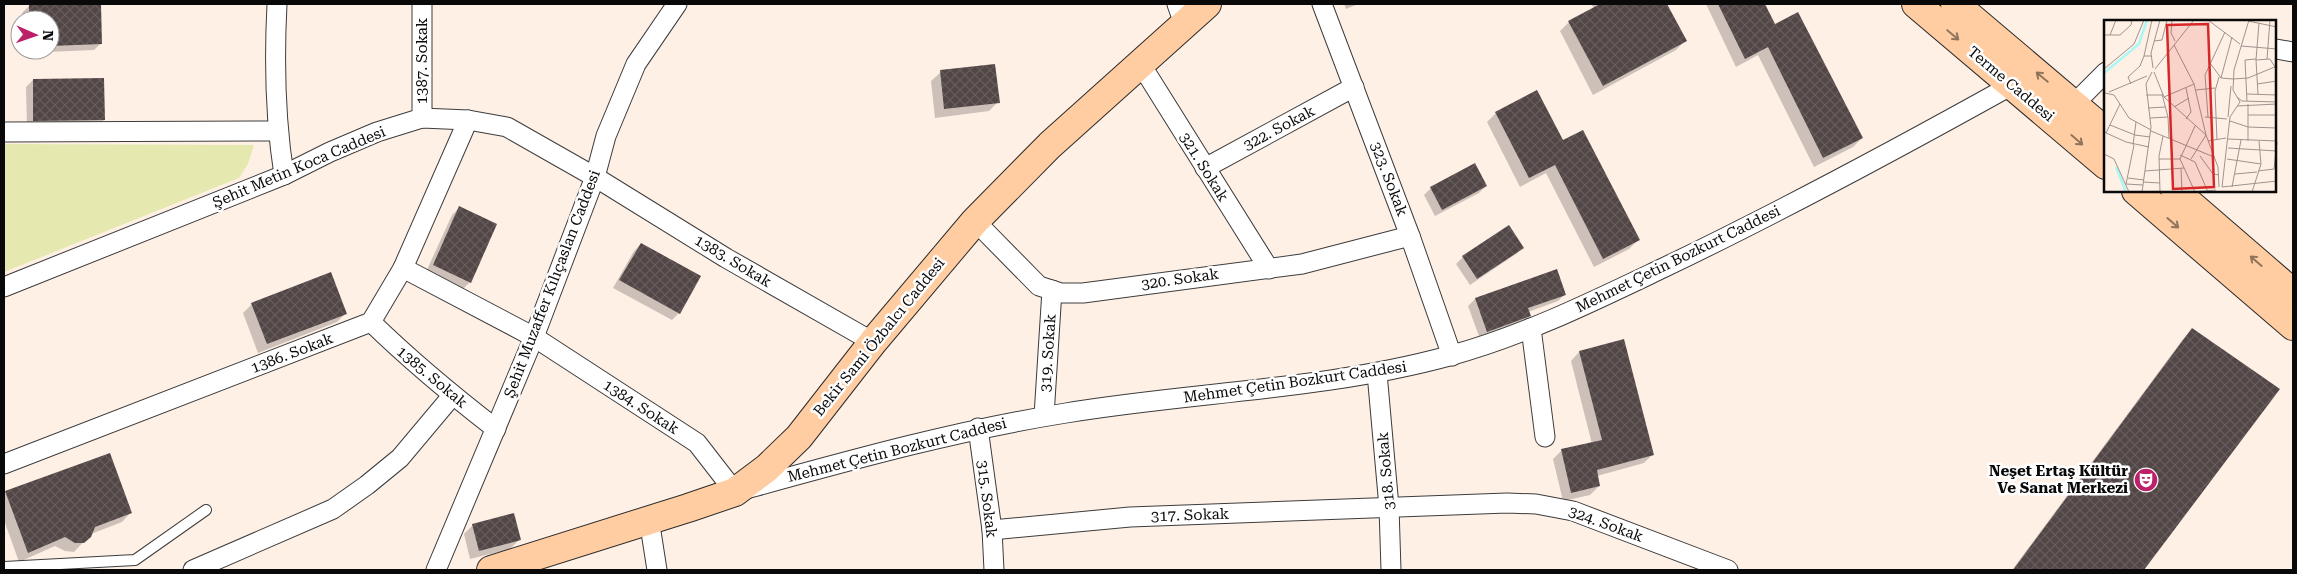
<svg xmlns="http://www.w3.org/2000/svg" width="2297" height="574" font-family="'Roboto Serif',serif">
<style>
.park{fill:#e5e9b0}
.shadow{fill:#0003}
.building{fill:url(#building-cross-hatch)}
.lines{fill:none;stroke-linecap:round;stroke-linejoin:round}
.lane-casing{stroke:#3c3c3c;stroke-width:12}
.street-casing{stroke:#3c3c3c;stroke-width:21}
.secondary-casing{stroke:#2b2b2b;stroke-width:30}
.lane{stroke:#fff;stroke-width:10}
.street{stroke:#fff;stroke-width:19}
.secondary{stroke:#ffcda1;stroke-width:28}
.oneway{stroke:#90755d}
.labels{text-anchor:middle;stroke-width:5;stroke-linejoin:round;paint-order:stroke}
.street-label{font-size:15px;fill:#090909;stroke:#fff}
.poi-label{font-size:15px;font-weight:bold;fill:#090909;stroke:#fff;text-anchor:end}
.inset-river{fill:none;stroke:#aaf7f4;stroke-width:2.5}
.inset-road{fill:none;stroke:#9d948e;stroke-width:1}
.view{fill:#d62828;fill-opacity:0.15;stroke:#d62828;stroke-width:2.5}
.inset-edge{fill:none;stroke:#090909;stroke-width:2.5}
</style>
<defs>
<pattern id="building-cross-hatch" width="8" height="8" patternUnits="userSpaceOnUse" patternTransform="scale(1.25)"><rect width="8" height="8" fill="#524646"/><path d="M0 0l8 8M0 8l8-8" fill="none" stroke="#665c5c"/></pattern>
</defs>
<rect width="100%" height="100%" fill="#fff0e6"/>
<polygon class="park" points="4,144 254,145 248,164 239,178 4,272"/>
<g class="shadow">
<polygon points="100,4 101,43 94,50 23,53 23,50 50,50 50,20 22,20 22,13 29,6"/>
<polygon points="1344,4 1358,4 1346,9"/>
<polygon points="1591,4 1665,4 1685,41 1676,50 1593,95 1560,31 1569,22 1594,8"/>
<polygon points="1706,4 1763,4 1774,25 1862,138 1853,147 1814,167 1758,55 1736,67"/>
<polygon points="941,72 998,102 989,111 935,118 931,81"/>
<polygon points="33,80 104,120 97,127 27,127 26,87"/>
<polygon points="1496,113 1562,142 1638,240 1629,249 1594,267 1546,173 1520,187 1487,122"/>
<polygon points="1486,186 1479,193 1435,216 1424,195 1431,188"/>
<polygon points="459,208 470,282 463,289 426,272 452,215"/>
<polygon points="1509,227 1523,248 1516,254 1470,285 1456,264 1463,257"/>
<polygon points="641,244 679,313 672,320 613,288 634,251"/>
<polygon points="1556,270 1565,294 1558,301 1528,312 1529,316 1522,323 1480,339 1468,306 1475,299"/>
<polygon points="252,304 346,313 337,322 258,353 243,313"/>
<polygon points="2192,330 2279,389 2143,570 2012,570 2183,339"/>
<polygon points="1579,352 1652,455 1644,463 1597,476 1599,486 1590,495 1563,501 1553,459 1562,450 1592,444 1571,361"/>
<polygon points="6,492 131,512 122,522 91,534 74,552 65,551 55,546 19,562 4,520 4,494"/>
<polygon points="473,525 520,539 510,549 470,559 464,534"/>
</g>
<g class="building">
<polygon points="59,4 101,4 102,44 50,46 50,20 29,20 29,5"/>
<polygon points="1600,4 1667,4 1687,41 1603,86 1568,21"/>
<polygon points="1718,4 1765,4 1775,24 1798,12 1863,138 1823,158 1768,47 1745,59"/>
<polygon points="995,64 1000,103 944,109 940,70"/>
<polygon points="104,78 105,120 33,121 33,79"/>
<polygon points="1537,90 1563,140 1583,130 1640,240 1603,259 1555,165 1529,178 1495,112"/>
<polygon points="1475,163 1487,186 1442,210 1430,187"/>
<polygon points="459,206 497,224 471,283 433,265"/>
<polygon points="1509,225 1524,248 1477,279 1462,256"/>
<polygon points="641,243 701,276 680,314 619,280"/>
<polygon points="1557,269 1566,295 1528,308 1531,316 1487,332 1475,298"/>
<polygon points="331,272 347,314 267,344 251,303"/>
<polygon points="2192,328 2280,389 2144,570 2013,570"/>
<polygon points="1624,339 1654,455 1597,470 1600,486 1571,493 1561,449 1602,440 1579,351"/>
<polygon points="110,453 132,513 95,527 91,537 84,543 75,543 65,537 28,553 5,491"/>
<polygon points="514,513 521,540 479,551 472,524"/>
</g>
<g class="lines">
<g class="lane-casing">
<polyline id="lane" points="4,567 135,560 206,510"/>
</g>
<g class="street-casing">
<g id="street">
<path d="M277 4C274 62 275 118 284 175"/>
<polyline points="1177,4 1184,24"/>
<polyline points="1322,4 1410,236 1452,356"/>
<polyline points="2276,49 2293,52"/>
<polyline points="1140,63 1269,269"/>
<polyline points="2074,104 2106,72"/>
<polyline points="422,118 422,4"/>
<polyline points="4,132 277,131"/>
<polyline points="1205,168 1354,87"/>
<polyline points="975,221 1039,286 1061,293 1083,293 1302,264 1410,236"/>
<path d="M403 268 534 337 697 443 735 492C844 462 953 431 1066 413 1193 392 1324 390 1449 356 1523 336 1594 301 1663 268 1782 211 1897 149 2012 85"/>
<polyline points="4,287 284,175 330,152 377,132 422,118 468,120 507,127 595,177 726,258 873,342"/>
<path d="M371 322C410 360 452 395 496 429"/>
<polyline points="1531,328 1545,437"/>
<polyline points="1377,373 1389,507 1391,570"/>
<polyline points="1044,416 1052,290"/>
<polyline points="978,428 992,530 994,570"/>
<polyline points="4,464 371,322 403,268 468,120"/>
<polyline points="649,519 657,570"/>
<polyline points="992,530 1130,517 1507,503 1536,504 1573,511 1728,570"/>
<polyline points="193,570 333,509 367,485 400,458 452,396"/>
<polyline points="436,570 534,337 595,177 606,136 636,64 677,4"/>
</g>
</g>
<g class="secondary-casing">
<g id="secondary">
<polyline points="1916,4 2106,165"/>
<polyline points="1955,4 2106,132"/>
<polyline points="2136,191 2293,326"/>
<polyline points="2175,191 2293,293"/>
<polyline points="491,570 688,508 735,492 767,468 799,437 873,342 975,221 1050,145 1207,4"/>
</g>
</g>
<use href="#lane" class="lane"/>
<use href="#street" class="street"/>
<use href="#secondary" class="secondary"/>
</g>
<defs><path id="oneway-shaft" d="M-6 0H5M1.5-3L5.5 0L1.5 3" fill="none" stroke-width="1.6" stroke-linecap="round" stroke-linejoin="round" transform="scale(1.25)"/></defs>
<g class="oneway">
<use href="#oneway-shaft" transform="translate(1953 35) rotate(40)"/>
<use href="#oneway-shaft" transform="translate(2042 77) rotate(-140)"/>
<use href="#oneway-shaft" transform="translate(2077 140) rotate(41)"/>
<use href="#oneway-shaft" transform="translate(2173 223) rotate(41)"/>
<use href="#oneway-shaft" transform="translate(2256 261) rotate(-139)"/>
</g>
<defs>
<g id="theatre-disc" transform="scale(1.25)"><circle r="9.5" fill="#bb2068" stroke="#fff"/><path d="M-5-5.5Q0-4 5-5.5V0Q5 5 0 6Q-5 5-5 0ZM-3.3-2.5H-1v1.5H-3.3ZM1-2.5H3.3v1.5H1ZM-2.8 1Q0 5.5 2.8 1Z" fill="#fff"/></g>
</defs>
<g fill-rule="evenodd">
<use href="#theatre-disc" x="2146" y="480"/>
</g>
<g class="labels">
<g class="street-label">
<text transform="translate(422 61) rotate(-90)" y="5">1387. Sokak</text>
<text transform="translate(2011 84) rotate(40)" y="5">Terme Caddesi</text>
<text transform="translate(1279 128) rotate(-28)" y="5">322. Sokak</text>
<text transform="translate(299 167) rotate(-23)" y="5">Şehit Metin Koca Caddesi</text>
<text transform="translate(1204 167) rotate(58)" y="5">321. Sokak</text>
<text transform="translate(1389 179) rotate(69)" y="5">323. Sokak</text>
<text transform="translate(1678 259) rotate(-26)" y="5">Mehmet Çetin Bozkurt Caddesi</text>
<text transform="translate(733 261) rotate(31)" y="5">1383. Sokak</text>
<text transform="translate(1180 279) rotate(-8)" y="5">320. Sokak</text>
<text transform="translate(552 284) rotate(-69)" y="5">Şehit Muzaffer Kılıçaslan Caddesi</text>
<text transform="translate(879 337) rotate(-51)" y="5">Bekir Sami Özbalcı Caddesi</text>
<text transform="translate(292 353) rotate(-21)" y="5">1386. Sokak</text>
<text transform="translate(1048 353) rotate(-86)" y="5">319. Sokak</text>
<text transform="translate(432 377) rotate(40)" y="5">1385. Sokak</text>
<text transform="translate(1295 382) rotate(-8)" y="5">Mehmet Çetin Bozkurt Caddesi</text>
<text transform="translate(641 407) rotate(33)" y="5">1384. Sokak</text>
<text transform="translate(897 450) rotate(-14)" y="5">Mehmet Çetin Bozkurt Caddesi</text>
<text transform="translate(1386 471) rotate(-95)" y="5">318. Sokak</text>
<text transform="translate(987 499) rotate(83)" y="5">315. Sokak</text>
<text transform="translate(1190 515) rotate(-2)" y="5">317. Sokak</text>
<text transform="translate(1606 524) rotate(20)" y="5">324. Sokak</text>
</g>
<g class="poi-label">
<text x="2128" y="476">Neşet Ertaş Kültür<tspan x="2128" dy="17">Ve Sanat Merkezi</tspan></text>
</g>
</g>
<g transform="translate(2104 20)">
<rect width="172" height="172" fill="#fff0e6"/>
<path class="inset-river" d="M0 53 35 24 43 0M12 147 22 172"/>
<path class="inset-road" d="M68 0 67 13 71 21M104 0 136 24M144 1 173 7M155 3 152 40 166 39 171 47M0 15H16L27 5 28 0M6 15 12 0M50 21 58 20 63 0M70 25 90 64 102 115 87 139M137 26 173 29M40 36 48 0M163 39 166 0M152 40 154 74M106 43 117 58 129 59 144 58 173 46M49 48 47 33 56 0M0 49 30 24 40 0M51 49 90 0M50 52 60 77 102 115 114 147 115 167M117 58 128 17M27 64 24 57 36 46 40 36H47M153 64 173 61M82 68 87 92 82 99M92 70 111 68M5 72 43 56M1 73 10 75 25 98 47 110M58 74 64 97 65 118M143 74 173 75M42 75H58M60 77 90 64M133 77 138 81 173 82M143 81 141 40 152 39M133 86 173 84M70 87 85 78M44 88 61 87M144 95H173M101 97 123 99M104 97 101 55 121 12M124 97 127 66M46 98 64 97M126 101 144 107 173 108M6 105 31 115 46 117M91 106 76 139 91 172M47 111 110 137M0 112 22 122 45 127M2 113 16 84M124 119 173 121M113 120 111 71 115 57M104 121 122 118M144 121V84M29 125 32 102M124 128 173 131M0 134 10 139 25 172M76 135 91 142 104 172M96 136 109 154 115 155M55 139H76M123 139 157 144M77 149 78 172M170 149 173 122M41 151 80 148M154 151 170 149M131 154 153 152M24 158 40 160M39 162 56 163M22 164 30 125M22 164 39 165M118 167 173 161M118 167 126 97 136 82 129 70 130 50 145 0M128 167 137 120M38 172 47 107 42 64 48 52M56 172 55 136 59 116M87 172 112 170M148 172 157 144 155 121"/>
<path class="view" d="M104 4 110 167 69 169 63 5Z"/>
<rect width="172" height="172" class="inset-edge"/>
</g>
<rect width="2297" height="574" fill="none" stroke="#090909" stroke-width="10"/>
<g transform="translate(35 35) rotate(92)"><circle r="24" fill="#ffffff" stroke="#9d9d9d"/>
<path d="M0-4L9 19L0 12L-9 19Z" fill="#bb2068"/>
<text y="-8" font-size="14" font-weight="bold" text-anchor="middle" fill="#090909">N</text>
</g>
</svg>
